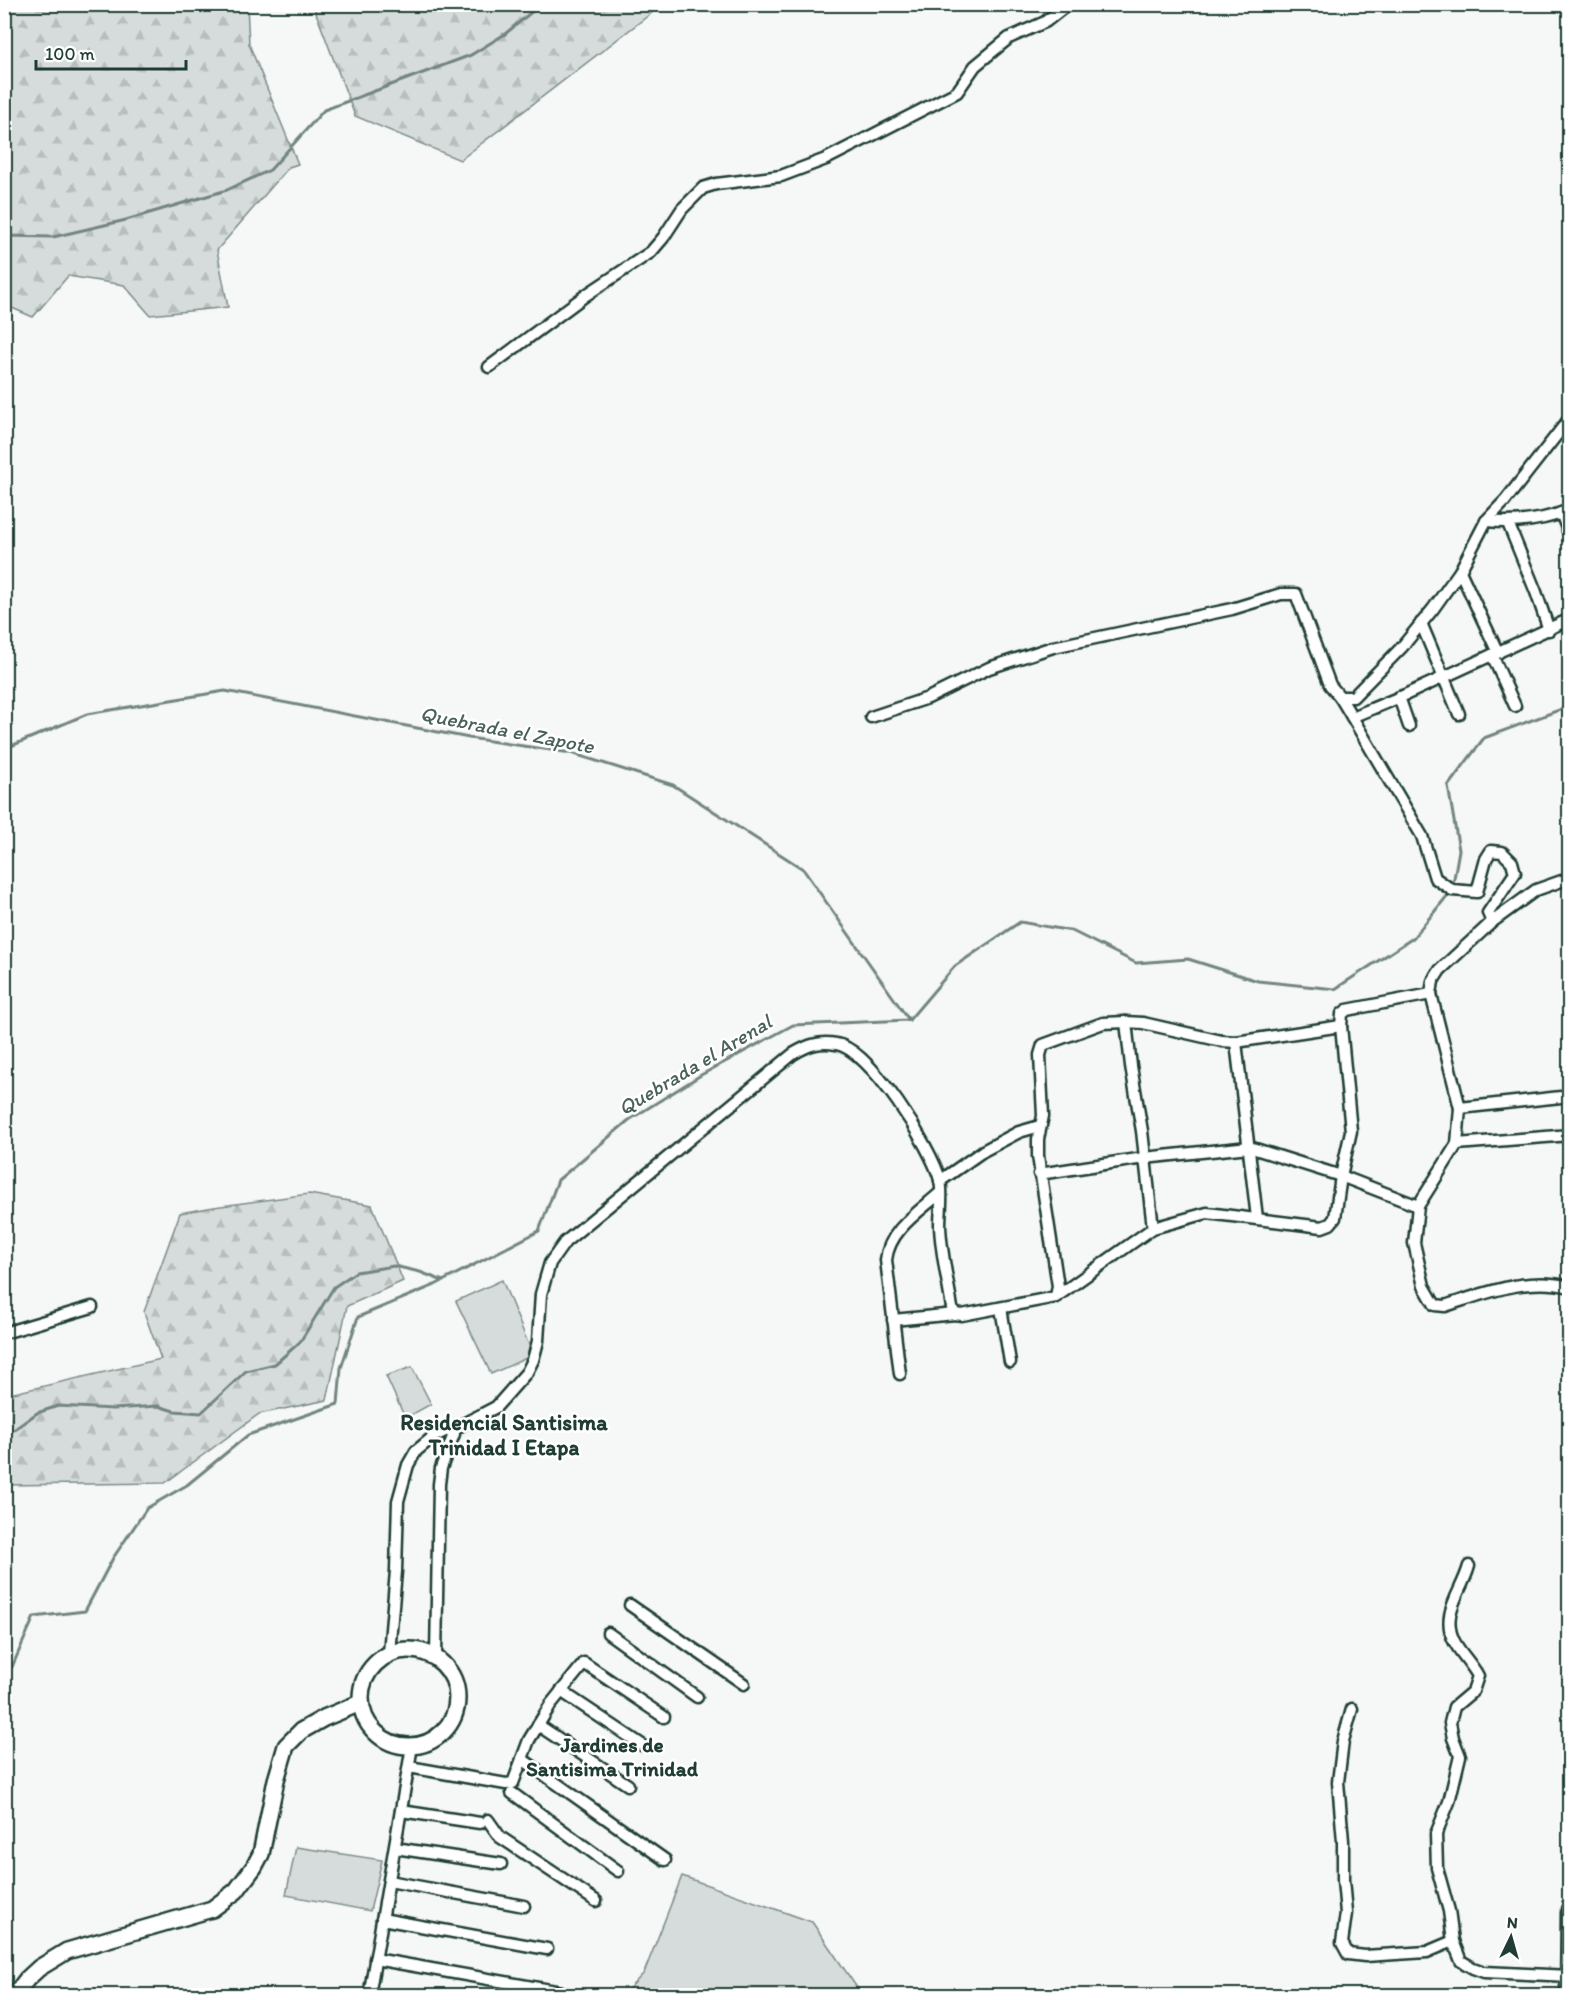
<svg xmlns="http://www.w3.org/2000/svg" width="1574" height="2000" font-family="Itim,sans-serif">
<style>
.green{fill:#d6dcdb;stroke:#7a8c88;stroke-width:1.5}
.forest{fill:url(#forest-firs);stroke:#7a8c88;stroke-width:1.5}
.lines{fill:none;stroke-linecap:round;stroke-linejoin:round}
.stream{stroke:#72857f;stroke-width:3}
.street-casing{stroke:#1f3d34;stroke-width:15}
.secondary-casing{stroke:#1f3d34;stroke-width:20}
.street{stroke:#fff;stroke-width:10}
.secondary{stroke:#fff;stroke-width:15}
.labels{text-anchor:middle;stroke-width:5;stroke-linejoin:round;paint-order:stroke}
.water-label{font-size:21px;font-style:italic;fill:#49615a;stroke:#fff}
.neighbourhood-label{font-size:21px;font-weight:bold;fill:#1f3d34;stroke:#fff}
.quarter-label{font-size:22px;font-weight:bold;fill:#1f3d34;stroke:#fff}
</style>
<defs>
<pattern id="forest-firs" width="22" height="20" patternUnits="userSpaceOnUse" patternTransform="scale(1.5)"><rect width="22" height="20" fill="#d6dcdb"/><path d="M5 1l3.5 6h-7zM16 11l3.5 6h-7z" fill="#b7bebd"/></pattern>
</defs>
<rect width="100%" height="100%" fill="#f6f7f7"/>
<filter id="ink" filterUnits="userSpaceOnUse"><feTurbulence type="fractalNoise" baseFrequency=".0167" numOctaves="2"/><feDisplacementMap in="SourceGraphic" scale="12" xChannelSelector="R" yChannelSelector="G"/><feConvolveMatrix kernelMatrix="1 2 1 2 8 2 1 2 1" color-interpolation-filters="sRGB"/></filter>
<g filter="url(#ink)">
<g class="green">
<polygon points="502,1280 533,1355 491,1374 456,1301"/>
<polygon points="412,1367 431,1404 409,1416 406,1420 386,1376"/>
<polygon points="296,1847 382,1860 370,1911 286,1895"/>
<polygon points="682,1876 812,1922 862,1995 623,1995 644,1973"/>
</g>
<g class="forest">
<polygon points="4,5 247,5 249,44 298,164 289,167 217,250 228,307 150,315 124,285 68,276 33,317 5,305"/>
<polygon points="313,5 313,4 662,5 460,160 355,116"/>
<polygon points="309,1194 372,1205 403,1281 347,1306 327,1400 259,1414 165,1483 5,1485 5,1395 161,1359 144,1312 180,1213 214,1207"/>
</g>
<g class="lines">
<g class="stream">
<polyline points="4,236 53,237 126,220 227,190 270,170 324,110 471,55 505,34 541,4"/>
<polyline points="4,749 87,714 225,691 469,738 571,753 673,785 803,869 909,1020"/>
<polyline points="909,1020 955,966 1020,922 1072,931 1136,963 1188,959 1258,981 1335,989 1413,938 1452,890 1459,850 1448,786 1484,738 1570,706"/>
<polyline points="4,1437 37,1413 58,1406 113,1409 158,1406 174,1411 201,1413 246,1371 275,1364 300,1342 334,1287 356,1272 394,1266 420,1272 443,1281"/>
<polyline points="4,1670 12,1667 34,1617 85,1611 113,1558 147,1508 187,1485 248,1435 338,1404 341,1368 358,1317 435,1285 539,1231 558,1180 629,1120 701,1075 793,1025 909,1020"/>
</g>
<g class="street-casing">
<g id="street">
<polyline points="489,367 586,295 651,252 663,238 682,209 703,188 716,184 781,176 826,159 957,92 975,66 1009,38 1045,22 1068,4"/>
<polyline points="1561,513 1570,536"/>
<path d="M1486 521C1515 524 1542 521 1570 510"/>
<polyline points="1508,523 1536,592 1549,630"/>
<polyline points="1460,571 1498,653"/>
<polyline points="1421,623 1459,714"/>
<polyline points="1492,655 1515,706"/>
<polyline points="1340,697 1352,717 1405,695 1570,619"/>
<polyline points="1399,697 1409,726"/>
<polyline points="871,717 928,698 989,668 1053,647 1232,609 1281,594 1296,594 1330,685 1340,697 1353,697 1402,647 1433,609 1460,571 1486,521 1505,501 1570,418"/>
<polyline points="1352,717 1422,836 1435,878 1452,890 1477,892 1486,859 1491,851 1502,852 1512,862 1515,873 1488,913 1492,922"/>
<path d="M1570 878 1536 890 1492 922 1440 970 1433 981 1431 994 1460 1108 1457 1144 1418 1206 1414 1243 1424 1286 1435 1305 1445 1306C1486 1293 1527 1276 1570 1287"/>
<polyline points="1126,1022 1131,1066 1142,1131 1153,1228"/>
<polyline points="1236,1042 1257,1218"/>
<polyline points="1460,1108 1570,1096"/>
<polyline points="1457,1144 1570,1135"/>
<polyline points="1039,1174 1144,1158 1249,1147 1341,1176 1418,1206"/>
<polyline points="940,1181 983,1151 1019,1132 1040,1126"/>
<polyline points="1056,1297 1058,1286 1038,1156 1038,1139 1043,1116 1040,1055 1043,1045 1103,1023 1126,1022 1143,1023 1222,1041 1236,1042 1341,1026"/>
<polyline points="1001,1308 1010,1362"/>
<polyline points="893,1320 955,1314 962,1315 1056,1297 1153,1228 1207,1213 1322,1227 1330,1224 1335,1218 1341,1176 1351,1131 1341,1026 1342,1014 1347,1010 1431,994"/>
<polyline points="4,1333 92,1307"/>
<path d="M900 1374 886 1260C889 1230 919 1212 940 1193"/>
<path d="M1469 1566C1462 1592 1440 1613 1454 1641 1460 1653 1471 1663 1478 1676L1473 1691 1454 1707 1450 1723 1453 1738 1460 1756 1449 1802 1436 1834 1437 1868 1449 1911 1453 1941 1461 1961 1473 1968 1484 1972 1570 1976"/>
<polyline points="630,1605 744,1684"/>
<polyline points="608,1633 697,1697"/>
<path d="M389 1653 396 1571 398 1501 408 1465 416 1451 433 1437 447 1430H452L496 1407 527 1372 533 1360 538 1341 541 1294 550 1263 565 1242 793 1054C808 1045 819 1041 836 1044 869 1048 932 1148 940 1180 943 1194 940 1211 940 1226 941 1253 948 1281 952 1308L955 1314"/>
<polyline points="436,1657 439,1484 441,1468 454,1434 452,1430"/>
<polyline points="584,1663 664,1717"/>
<polyline points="561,1691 642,1745"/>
<polyline points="1352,1709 1343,1741 1338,1782 1343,1841 1343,1880 1346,1913 1342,1943 1348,1954 1365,1956 1427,1952 1453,1941"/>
<polyline points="538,1725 628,1785"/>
<polyline points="522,1759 665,1860"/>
<polyline points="409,1767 506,1784 513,1783 529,1740 551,1704 581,1667"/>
<polyline points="512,1793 618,1871"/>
<polyline points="401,1811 480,1823"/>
<polyline points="488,1820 500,1837 596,1901"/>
<polyline points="395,1848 501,1864"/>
<polyline points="389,1881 524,1906"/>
<polyline points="382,1919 547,1949"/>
<polyline points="375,1959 561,1992"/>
<polyline points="369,1996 412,1746"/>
<polyline points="1566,1996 1567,1909"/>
</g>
</g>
<g class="secondary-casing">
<g id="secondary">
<circle cx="409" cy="1698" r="48"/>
<polyline points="14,1996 27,1979 39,1968 67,1951 212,1909 236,1891 254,1867 261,1854 276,1780 286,1746 301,1731 324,1718 360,1703"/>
</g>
</g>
<use href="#street" class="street"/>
<use href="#secondary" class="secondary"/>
</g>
</g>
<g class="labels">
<g class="water-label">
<text transform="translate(507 730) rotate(11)" y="7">Quebrada el Zapote</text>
<text transform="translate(695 1065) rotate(-31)" y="7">Quebrada el Arenal</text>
</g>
<g class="neighbourhood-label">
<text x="612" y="1752">Jardines de<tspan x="612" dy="24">Santisima Trinidad</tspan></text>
</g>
<g class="quarter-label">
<text x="504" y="1430">Residencial Santisima<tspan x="504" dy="25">Trinidad I Etapa</tspan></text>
</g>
</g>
<rect width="1574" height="2000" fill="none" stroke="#fff" stroke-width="24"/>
<rect x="12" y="12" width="1550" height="1976" fill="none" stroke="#1f3d34" stroke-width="2" filter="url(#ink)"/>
<g transform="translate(1511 1937) rotate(5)" stroke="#ffffff" stroke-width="4.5" paint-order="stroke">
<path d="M0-4.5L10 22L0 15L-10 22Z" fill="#1f3d34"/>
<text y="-9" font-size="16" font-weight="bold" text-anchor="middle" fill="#1f3d34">N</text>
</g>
<path d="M36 60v9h150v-9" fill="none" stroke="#1f3d34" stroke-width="3"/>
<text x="45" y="60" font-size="18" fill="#1f3d34" stroke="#ffffff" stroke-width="4.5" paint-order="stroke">100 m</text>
</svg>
